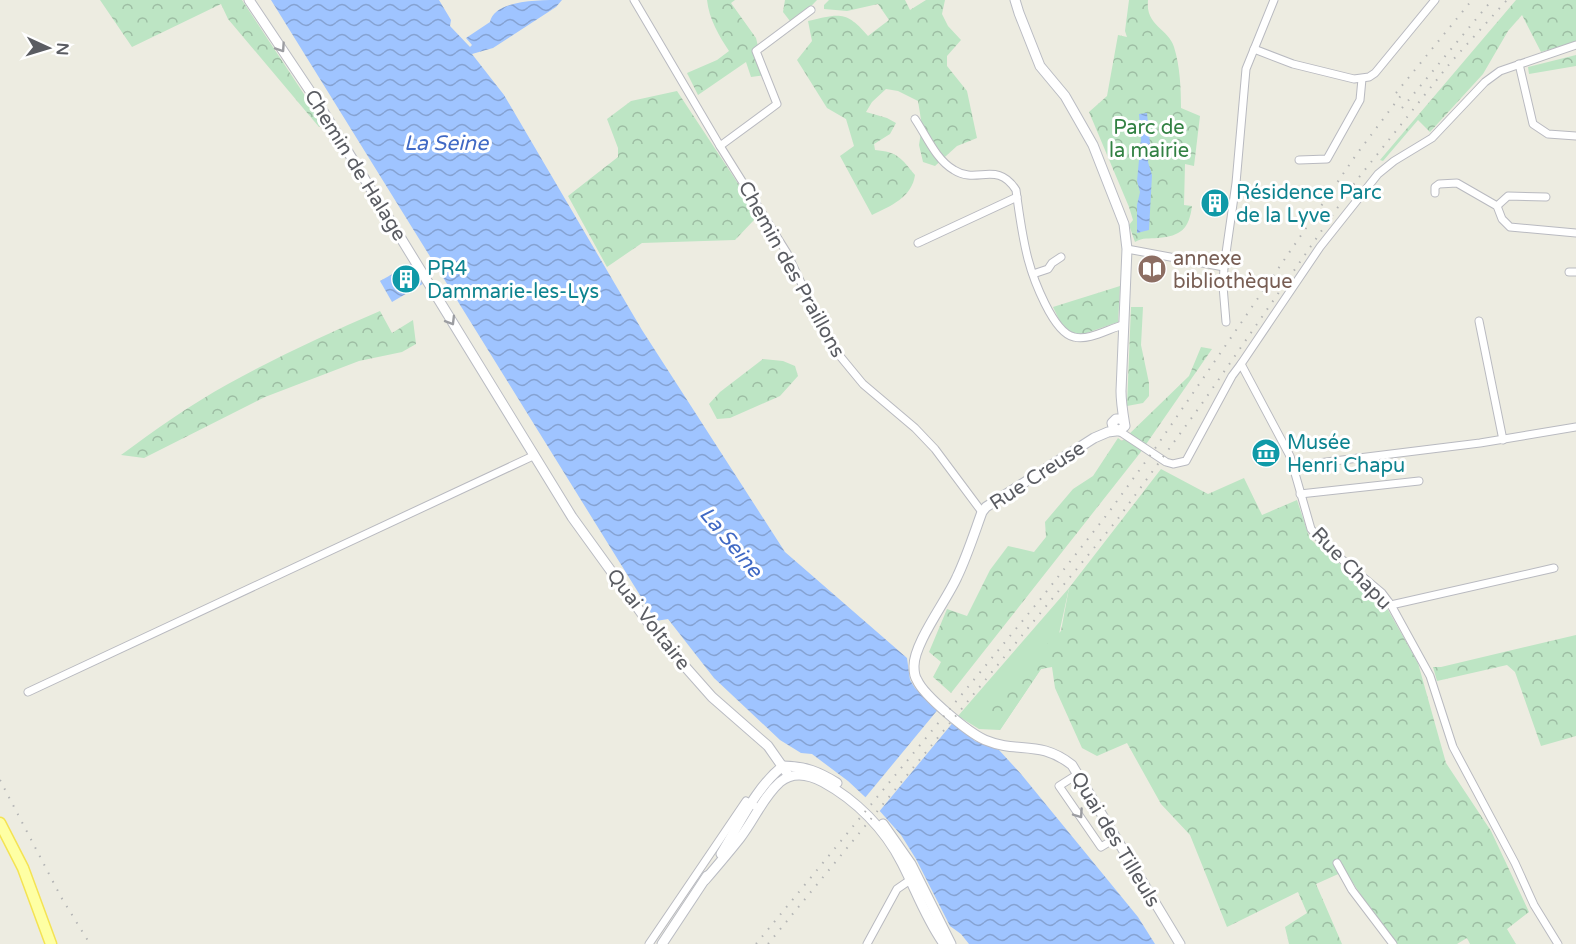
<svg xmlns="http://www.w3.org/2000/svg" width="1576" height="944" font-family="'Varela Round',sans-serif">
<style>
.grass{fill:#bde5c4}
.forest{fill:url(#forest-crowns)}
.water{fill:url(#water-waves)}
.pier{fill:#edece1}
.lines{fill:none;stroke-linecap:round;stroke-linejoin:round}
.street-casing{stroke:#b9bac0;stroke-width:9}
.secondary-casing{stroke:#babcc3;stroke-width:11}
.primary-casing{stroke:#f4e353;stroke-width:13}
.street{stroke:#fff;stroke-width:7}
.secondary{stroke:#fff;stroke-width:9}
.primary{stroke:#feffa4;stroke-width:10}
.rail{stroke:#b4b5b5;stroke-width:2;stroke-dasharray:1.5 8;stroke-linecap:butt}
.oneway{stroke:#9c9da1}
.labels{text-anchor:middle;stroke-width:6;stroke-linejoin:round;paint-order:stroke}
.park-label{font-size:20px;fill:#328143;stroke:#fff}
.street-label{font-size:20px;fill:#5a5c62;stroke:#fff}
.culture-label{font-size:20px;fill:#0d838f;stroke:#fff;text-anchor:start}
.education-label{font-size:20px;fill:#785e54;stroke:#fff;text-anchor:start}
.water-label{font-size:21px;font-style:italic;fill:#4069c4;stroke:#fff}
</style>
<defs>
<pattern id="forest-crowns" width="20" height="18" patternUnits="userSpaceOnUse" patternTransform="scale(1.5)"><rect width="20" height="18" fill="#bde5c4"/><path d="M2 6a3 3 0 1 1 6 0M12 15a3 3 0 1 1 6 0" fill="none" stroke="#9dbda3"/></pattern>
<pattern id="water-waves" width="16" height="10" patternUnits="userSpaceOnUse" patternTransform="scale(1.5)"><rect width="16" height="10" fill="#9fc4ff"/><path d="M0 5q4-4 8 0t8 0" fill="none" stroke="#85a2d2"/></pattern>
</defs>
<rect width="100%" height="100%" fill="#edece1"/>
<polygon class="grass" points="1069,588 1052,666 1041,669 1000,730 979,729 958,716"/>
<g class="forest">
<polygon points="100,0 242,0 323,123 319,127 228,19 221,4 132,47"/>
<path d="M707 0H735L731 3 756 38 765 75 751 77 746 62 698 95 687 73 717 60 729 51C719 36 709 19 707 0Z"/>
<polygon points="785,0 817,0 793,25 783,12"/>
<path d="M829 0H905L910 10 926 0H945L942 14 948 26 961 40 947 56V66L967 91 977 138 957 146 935 166 923 162 919 145 922 126 918 101 898 91 886 89 872 102 866 112 887 118 896 123 890 134 874 144 875 150C898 152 901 158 915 175 912 197 891 206 872 215L840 156 854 146 846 119 827 108 797 60 812 41 808 21C839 14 846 10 868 36L889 20 878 4 847 11 824 9V5Z"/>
<path d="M1129 0H1148C1145 26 1169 29 1174 47 1180 66 1181 88 1181 108L1200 116 1194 166 1185 164 1184 205 1192 206C1189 229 1181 236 1158 238 1149 239 1143 237 1135 242L1129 225 1133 220 1129 207 1089 112 1107 96 1118 35 1127 37 1125 31Z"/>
<polygon points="1516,0 1576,0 1576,42 1541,52 1522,15 1508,31 1483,74 1430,132 1418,120 1383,161 1380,160"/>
<polygon points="1576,55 1576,66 1529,74 1528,67"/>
<polygon points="677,91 745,194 754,220 735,240 642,243 607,267 568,196 618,157 618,148 607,119 631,101"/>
<polygon points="1120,286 1118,322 1078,336 1063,328 1053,307"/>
<polygon points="1131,307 1143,307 1141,345 1149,383 1149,396 1143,403 1127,406"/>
<path d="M380 311 392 333 413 320 416 344 402 352 359 361 265 397 144 458 121 455C155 430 190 405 228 384 277 357 329 333 380 311Z"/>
<polygon points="1201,347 1212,349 1140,453 951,693 933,677 941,662 929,652 947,609 967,616 990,570 1008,546 1034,552 1046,537 1045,522 1073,489 1093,476 1118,438 1122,441 1189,376"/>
<polygon points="763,359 783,361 795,366 798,376 780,396 730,418 717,419 709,404 720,392"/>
<polygon points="1161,469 1208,494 1244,478 1262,515 1297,500 1310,539 1382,599 1418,663 1446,763 1491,831 1529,912 1507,929 1516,944 1470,944 1467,938 1457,944 1396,944 1379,922 1345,871 1316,884 1342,944 1289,944 1285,927 1307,913 1298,892 1227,927 1190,835 1161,804 1127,743 1097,756 1082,748 1055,688 1052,667 1041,669 1000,730 976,711 1061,631 1069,588"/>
<polygon points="1576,635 1576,736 1541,746 1515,672 1507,665 1437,681 1433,667 1441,667"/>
</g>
<g class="water">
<path d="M271 0H439L451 20 450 26 470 47 472 45 466 38 490 22C494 0 539 0 562 0L556 7 493 48 472 54 504 95 642 330 785 552 907 658 910 680 915 688 975 741 999 750 1021 774 1138 917 1155 944H969L961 934 950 926 916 859 901 835 878 809 848 781 812 754 801 753 780 740 714 678 668 619 656 621Z"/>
<polygon points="1147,113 1150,144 1148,162 1152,175 1149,230 1137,233 1137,205 1140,192 1137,181 1141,139 1139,114"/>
<polygon points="414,262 426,282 392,302 380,281"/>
</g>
<polygon class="pier" points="940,707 955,720 878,813 864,799"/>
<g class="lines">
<g class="street-casing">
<g id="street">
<polyline points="634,0 720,146 787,253 830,344 863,384 915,428 935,449 982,512"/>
<polyline points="1254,49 1293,64 1354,79 1369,77 1375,73 1435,0"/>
<polyline points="1519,64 1533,124 1548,134 1576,136"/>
<path d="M915 119C926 135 936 160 954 170 977 185 997 160 1016 190 1019 213 1022 236 1028 259 1033 278 1053 333 1074 337 1089 341 1108 329 1123 325"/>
<polyline points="720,146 777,104 756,51 811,10"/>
<polyline points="1299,160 1327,159 1360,100 1362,79"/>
<polyline points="1435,193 1435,187 1439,184 1457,183 1497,206 1502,219 1510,227 1576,233"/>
<polyline points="1497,206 1508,196 1546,197"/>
<polyline points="918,243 1017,197"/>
<polyline points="1127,249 1224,267"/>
<polyline points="1569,272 1576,272"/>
<polyline points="1033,274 1048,269 1052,263 1061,257"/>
<polyline points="1479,321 1503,440"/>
<polyline points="1226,322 1223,286 1224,267 1236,183 1246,69 1274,0"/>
<polyline points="1241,364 1320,247 1378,174 1394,161 1432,138 1485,82 1500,71 1576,45"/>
<polyline points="1119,431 1166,462 1173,464 1186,461 1232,376 1241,364 1290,456 1311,529 1327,547 1382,593 1391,605 1430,676 1453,747 1515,863 1534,905 1558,944"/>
<polyline points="1294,466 1480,443 1576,427"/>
<polyline points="1300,494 1419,481"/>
<polyline points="1391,605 1554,568"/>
<polyline points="28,692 533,456"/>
<polyline points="1078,774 1059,786 1101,847 1116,838"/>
<polyline points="1337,863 1352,890 1393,944"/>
<polyline points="649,944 746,801 755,806"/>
<polyline points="867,944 897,889 913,878"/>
</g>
</g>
<g class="secondary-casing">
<g id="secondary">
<polyline points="249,0 318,103 572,517 658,636 712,697 768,746 789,776"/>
<path d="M1015 0 1019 13 1040 66 1065 96 1093 145 1124 224 1127 249 1121 391C1121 403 1123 414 1125 426L1119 431 1113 427 1112 423 1116 419H1121L1124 422"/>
<path d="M1116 431 1108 432 1094 438 986 507 982 512C974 534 967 556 957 577 947 600 913 644 914 667 914 671 915 677 917 680 924 696 969 733 985 740 1018 754 1039 739 1072 765L1180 944"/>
<path d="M783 766C805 766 819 772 837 783"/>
<polyline points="883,824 911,864 951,944"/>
<path d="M721 854C739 825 756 787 783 766"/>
<path d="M705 880C717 866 729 852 740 838 754 820 763 797 780 782 793 771 810 775 823 782 856 800 885 829 902 863 916 890 926 919 944 944"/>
<polyline points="662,944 707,876"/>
</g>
</g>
<g class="primary-casing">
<polyline id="primary" points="0,823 23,868 51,944"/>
</g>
<use href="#street" class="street"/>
<use href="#secondary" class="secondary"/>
<use href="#primary" class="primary"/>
<g class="rail">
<polyline points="1396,93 1472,0"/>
<polyline points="1402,108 1492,0"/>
<polyline points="0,780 61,897 90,944"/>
<polyline points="756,944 1043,596 1109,512 1154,450 1356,155 1405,90"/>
<polyline points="768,944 1117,520 1201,405 1356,181 1451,62 1507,0"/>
</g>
</g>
<defs><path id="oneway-chevron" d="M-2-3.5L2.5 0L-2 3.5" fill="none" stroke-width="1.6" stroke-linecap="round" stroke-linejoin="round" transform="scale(1.5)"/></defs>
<g class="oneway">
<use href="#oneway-chevron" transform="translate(281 48) rotate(56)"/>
<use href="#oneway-chevron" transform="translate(451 321) rotate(59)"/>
<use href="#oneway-chevron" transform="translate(1079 814) rotate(55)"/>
</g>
<defs>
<g id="building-disc" transform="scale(1.5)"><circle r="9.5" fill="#0f9aa8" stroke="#fff"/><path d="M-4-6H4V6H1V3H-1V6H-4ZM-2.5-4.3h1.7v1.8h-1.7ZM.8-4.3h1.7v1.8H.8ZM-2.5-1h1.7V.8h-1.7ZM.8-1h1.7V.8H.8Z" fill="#fff"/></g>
<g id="library-disc" transform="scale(1.5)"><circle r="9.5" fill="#8d6e63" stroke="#fff"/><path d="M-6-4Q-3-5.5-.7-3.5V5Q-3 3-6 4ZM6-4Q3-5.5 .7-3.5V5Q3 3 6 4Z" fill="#fff"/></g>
<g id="museum-disc" transform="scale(1.5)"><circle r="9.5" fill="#0f9aa8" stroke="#fff"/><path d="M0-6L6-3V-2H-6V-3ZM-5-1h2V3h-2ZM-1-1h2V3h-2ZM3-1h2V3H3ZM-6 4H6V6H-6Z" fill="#fff"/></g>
</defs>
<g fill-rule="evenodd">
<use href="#building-disc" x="1215" y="203"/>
<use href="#library-disc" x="1152" y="269"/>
<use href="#building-disc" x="406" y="279"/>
<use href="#museum-disc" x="1266" y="453"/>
</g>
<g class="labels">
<g class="park-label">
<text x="1149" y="134">Parc de<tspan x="1149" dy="23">la mairie</tspan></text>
</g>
<g class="street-label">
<text transform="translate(356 165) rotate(58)" y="7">Chemin de Halage</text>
<text transform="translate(792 269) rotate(61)" y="7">Chemin des Praillons</text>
<text transform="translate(1037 475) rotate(-33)" y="7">Rue Creuse</text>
<text transform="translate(1352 568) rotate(46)" y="7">Rue Chapu</text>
<text transform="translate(649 619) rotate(52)" y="7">Quai Voltaire</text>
<text transform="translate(1116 839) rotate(59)" y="7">Quai des Tilleuls</text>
</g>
<g class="culture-label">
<text x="1236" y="199">Résidence Parc<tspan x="1236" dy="23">de la Lyve</tspan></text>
<text x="427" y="275">PR4<tspan x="427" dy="23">Dammarie-les-Lys</tspan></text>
<text x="1287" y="449">Musée<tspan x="1287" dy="23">Henri Chapu</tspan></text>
</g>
<g class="education-label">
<text x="1173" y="265">annexe<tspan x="1173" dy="23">bibliothèque</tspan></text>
</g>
<g class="water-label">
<text x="446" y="150">La Seine</text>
<text transform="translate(731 542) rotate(50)" y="7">La Seine</text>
</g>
</g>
<g transform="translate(48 48) rotate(94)" stroke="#ffffff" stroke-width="4.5" paint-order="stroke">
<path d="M0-4.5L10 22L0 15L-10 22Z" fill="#5a5c62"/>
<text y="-9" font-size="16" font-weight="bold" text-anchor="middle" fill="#5a5c62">N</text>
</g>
</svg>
